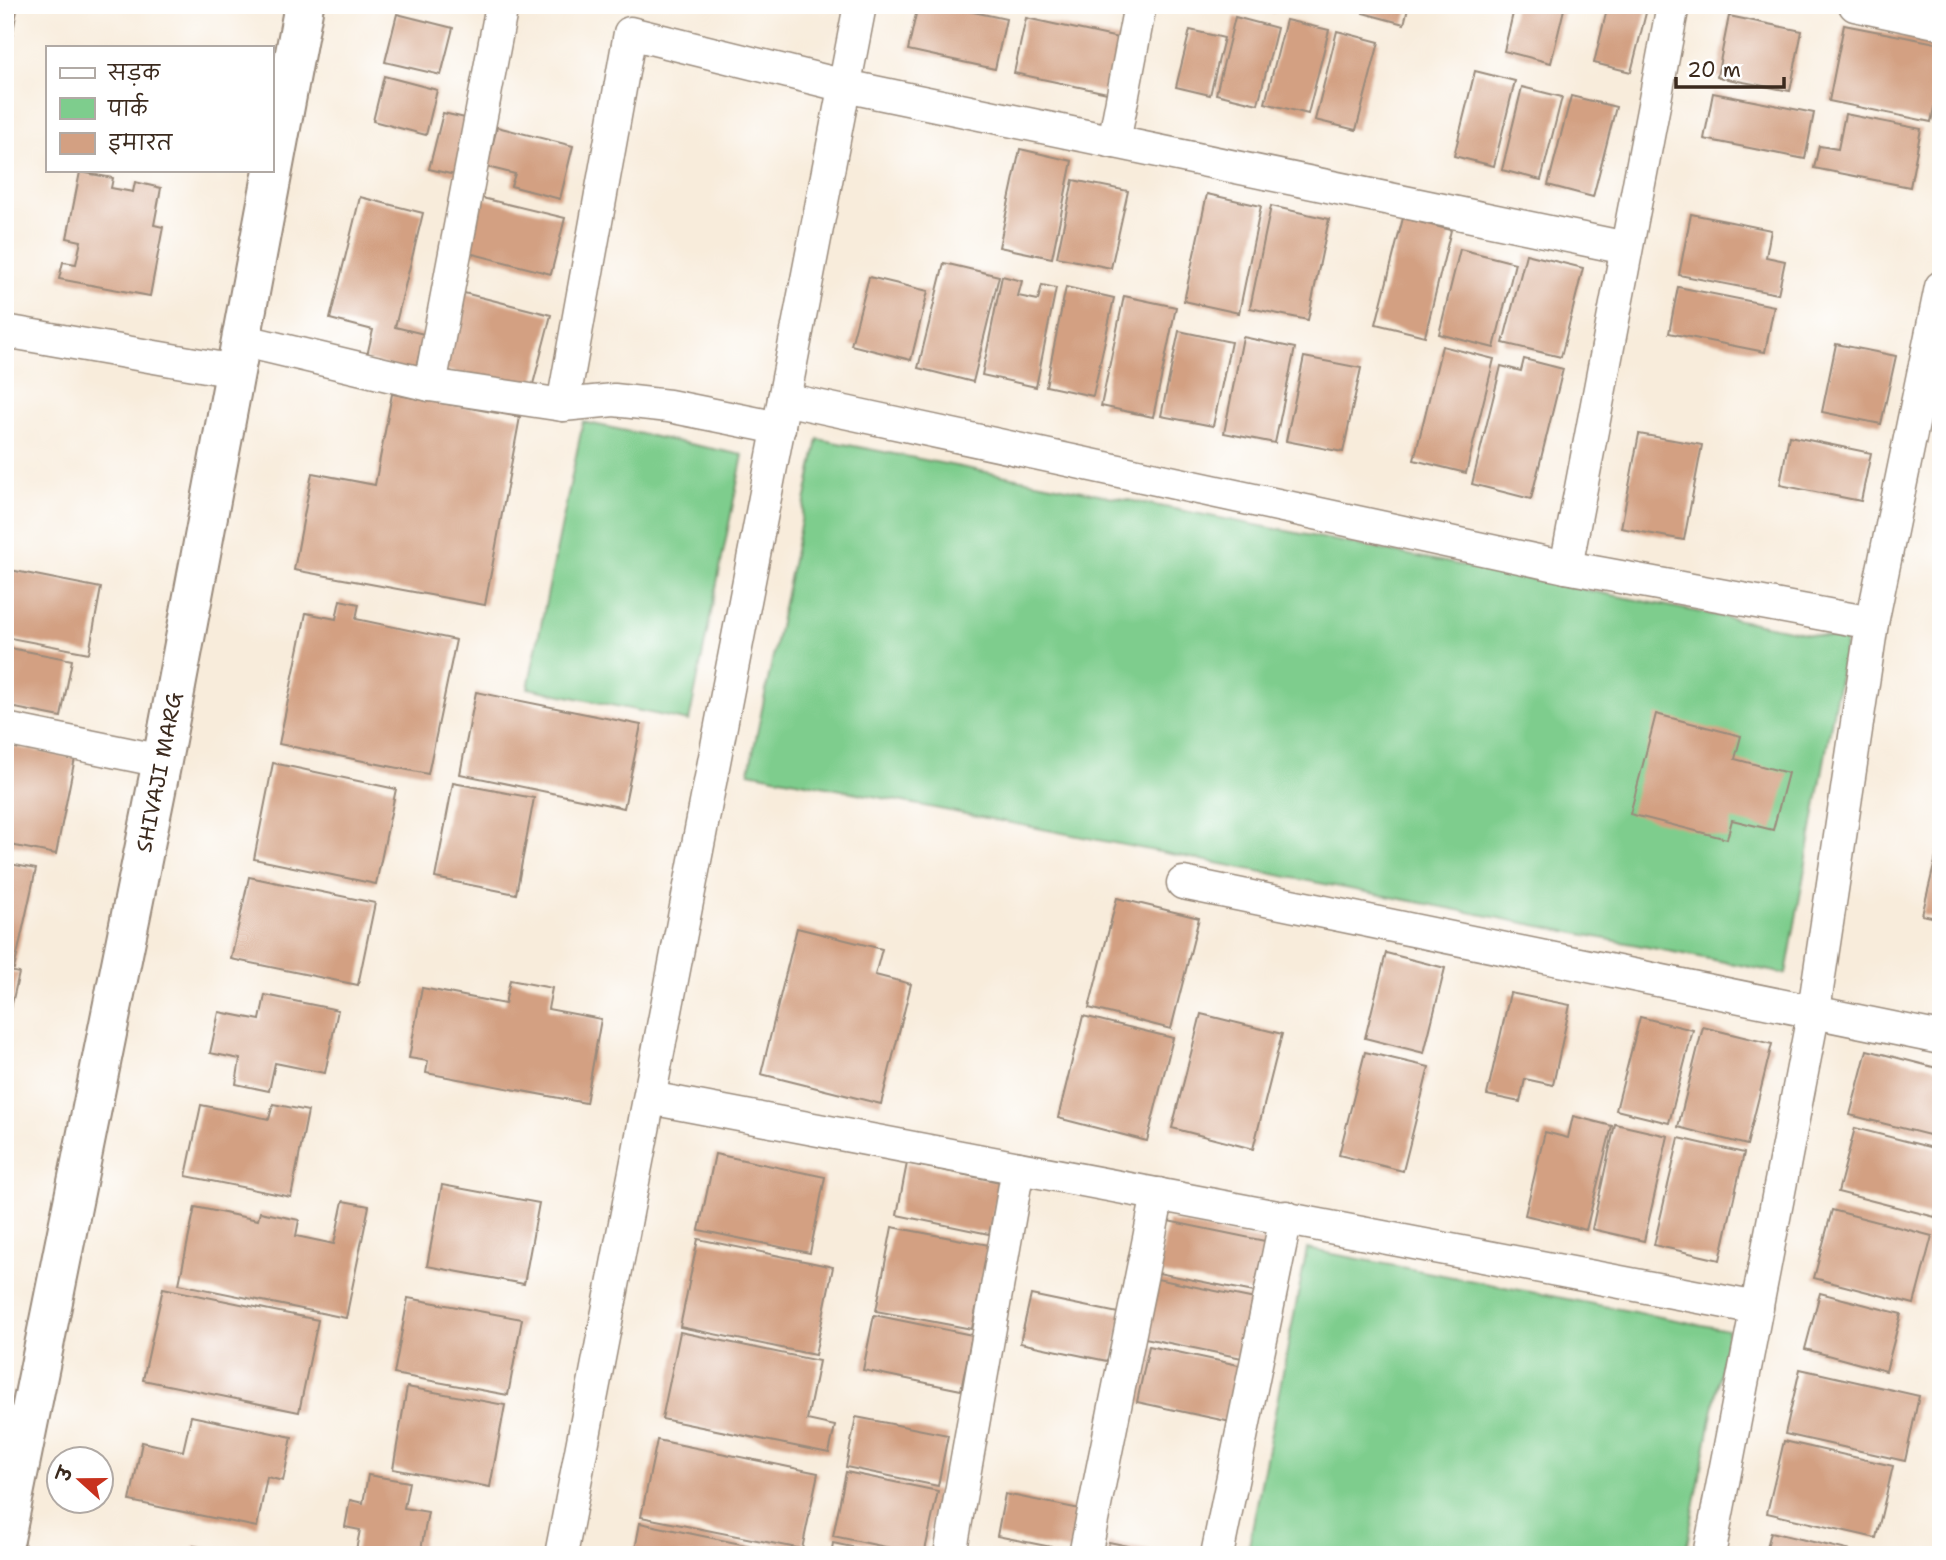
<svg xmlns="http://www.w3.org/2000/svg" width="1946" height="1560" font-family="'Shantell Sans','Playpen Sans Deva',sans-serif">
<style>
.green{fill:#7ecd8d;stroke:#5c7c56;stroke-width:2}
.building{fill:#d3a082}
.lines{fill:none;stroke-linecap:round;stroke-linejoin:round}
.minor-casing{stroke:#9a8b7c;stroke-width:35}
.tertiary-casing{stroke:#9a8b7c;stroke-width:42}
.minor{stroke:#fff;stroke-width:32}
.tertiary{stroke:#fff;stroke-width:38}
.labels{text-anchor:middle;stroke-width:5;stroke-linejoin:round;paint-order:stroke}
.street-label{font-size:21px;fill:#3b2a1e;stroke:#fff}
</style>
<rect width="100%" height="100%" fill="#fff"/>
<filter id="ink" filterUnits="userSpaceOnUse"><feTurbulence type="fractalNoise" baseFrequency=".0143" numOctaves="2"/><feDisplacementMap in="SourceGraphic" scale="14" xChannelSelector="R" yChannelSelector="G"/><feConvolveMatrix kernelMatrix="1 2 1 2 8 2 1 2 1" color-interpolation-filters="sRGB"/></filter>
<filter id="wash" filterUnits="userSpaceOnUse"><feTurbulence type="fractalNoise" baseFrequency=".00686" numOctaves="4" result="noise"/><feDisplacementMap in="SourceGraphic" scale="28" xChannelSelector="R" yChannelSelector="G"/><feGaussianBlur stdDeviation="1.57" result="paint"/><feColorMatrix in="noise" values="0 0 0 0 0 0 0 0 0 0 0 0 0 0 0 0 0 1.4 0 .05"/><feComposite in="paint" operator="in"/></filter>
<g filter="url(#wash)">
<rect width="100%" height="100%" fill="#f8ecdb"/>
<g class="green">
<polygon points="583,422 743,455 689,721 528,688"/>
<polygon points="818,439 1846,641 1786,974 749,772"/>
<polygon points="1307,1249 1728,1330 1685,1555 1247,1555"/>
</g>
<g id="blocks">
<g class="building">
<polygon points="5,5 18,5 10,47 5,46"/>
<polygon points="918,5 941,5 1006,19 995,69 908,50"/>
<polygon points="1248,5 1276,5 1274,13"/>
<polygon points="1365,5 1409,5 1404,24 1363,13"/>
<polygon points="1515,5 1565,5 1551,63 1504,51"/>
<polygon points="1608,5 1648,5 1631,72 1594,63"/>
<polygon points="397,14 453,28 441,75 385,62"/>
<polygon points="1729,16 1802,31 1790,91 1717,77"/>
<polygon points="1235,17 1277,28 1258,104 1216,94"/>
<polygon points="1026,18 1123,39 1112,94 1014,73"/>
<polygon points="1286,20 1329,30 1308,114 1265,103"/>
<polygon points="1844,25 1941,44 1941,74 1931,122 1829,101"/>
<polygon points="1190,30 1224,38 1210,95 1176,87"/>
<polygon points="1337,31 1379,42 1356,130 1315,120"/>
<polygon points="1475,71 1515,81 1494,166 1454,156"/>
<polygon points="384,76 437,90 426,135 373,121"/>
<polygon points="1522,87 1562,97 1541,180 1502,170"/>
<polygon points="1713,93 1814,113 1805,159 1704,139"/>
<polygon points="1571,96 1616,107 1593,197 1548,185"/>
<polygon points="443,113 474,120 459,176 429,169"/>
<polygon points="1845,114 1921,129 1910,187 1814,168 1819,146 1838,149"/>
<polygon points="497,127 573,146 560,199 511,186 515,174 487,167"/>
<polygon points="1020,149 1072,161 1052,258 999,247"/>
<polygon points="80,172 113,178 111,188 133,192 135,182 161,188 154,225 163,227 150,296 59,279 63,262 76,264 81,241 67,238"/>
<polygon points="1073,180 1128,191 1111,268 1057,257"/>
<polygon points="1207,194 1261,206 1239,313 1184,301"/>
<polygon points="360,197 423,213 395,327 424,334 415,372 366,360 373,330 330,319"/>
<polygon points="478,197 565,218 551,274 465,252"/>
<polygon points="1271,206 1329,219 1308,320 1250,308"/>
<polygon points="1691,214 1771,230 1766,257 1785,261 1778,294 1679,275"/>
<polygon points="1403,218 1451,230 1425,336 1376,324"/>
<polygon points="1460,249 1515,263 1494,348 1439,334"/>
<polygon points="1526,254 1583,268 1561,357 1503,343"/>
<polygon points="944,263 999,276 973,382 918,368"/>
<polygon points="1002,276 1022,281 1018,296 1038,300 1042,285 1056,288 1036,387 982,375"/>
<polygon points="869,277 928,291 911,360 851,345"/>
<polygon points="1066,287 1114,298 1093,396 1046,386"/>
<polygon points="1678,287 1774,306 1765,352 1669,333"/>
<polygon points="464,293 551,315 531,392 445,370"/>
<polygon points="1124,296 1176,307 1153,417 1101,406"/>
<polygon points="1179,331 1231,342 1213,426 1161,416"/>
<polygon points="1243,337 1295,348 1275,443 1224,433"/>
<polygon points="1836,344 1896,356 1881,424 1822,412"/>
<polygon points="1442,346 1494,359 1466,473 1414,460"/>
<polygon points="1304,357 1361,368 1343,452 1286,441"/>
<polygon points="1524,359 1563,369 1531,499 1472,484 1501,366 1521,371"/>
<polygon points="392,394 520,417 485,605 294,570 312,473 375,485"/>
<polygon points="1639,434 1702,445 1684,540 1621,528"/>
<polygon points="1789,436 1871,453 1861,501 1780,485"/>
<polygon points="5,569 101,588 89,653 5,637"/>
<polygon points="340,600 359,604 356,619 456,640 428,774 279,744 306,613 336,619"/>
<polygon points="5,647 72,660 61,717 5,706"/>
<polygon points="476,692 641,725 624,808 460,774"/>
<polygon points="1656,714 1741,736 1735,759 1788,773 1773,830 1732,820 1727,839 1630,814"/>
<polygon points="5,745 75,758 56,854 5,844"/>
<polygon points="273,763 396,789 376,884 254,859"/>
<polygon points="453,783 534,798 516,894 435,878"/>
<polygon points="1941,837 1941,919 1922,915"/>
<polygon points="5,863 36,869 14,969 5,967"/>
<polygon points="249,877 375,903 358,985 231,959"/>
<polygon points="1117,898 1199,918 1171,1029 1089,1008"/>
<polygon points="797,928 882,949 875,975 911,984 881,1104 761,1074"/>
<polygon points="1386,953 1445,968 1424,1053 1365,1038"/>
<polygon points="5,970 19,973 6,1030 5,1030"/>
<polygon points="510,980 552,988 548,1009 601,1019 586,1103 426,1073 428,1061 409,1058 422,988 505,1004"/>
<polygon points="1510,993 1570,1005 1553,1085 1525,1079 1520,1102 1487,1095"/>
<polygon points="265,995 338,1010 325,1073 275,1063 269,1091 236,1084 240,1059 210,1053 219,1012 260,1020"/>
<polygon points="1201,1014 1282,1034 1253,1149 1172,1128"/>
<polygon points="1083,1016 1173,1038 1147,1141 1058,1118"/>
<polygon points="1640,1017 1693,1030 1669,1123 1616,1110"/>
<polygon points="1703,1027 1772,1044 1747,1145 1678,1127"/>
<polygon points="1867,1050 1941,1069 1941,1138 1850,1115"/>
<polygon points="1365,1052 1429,1067 1403,1171 1339,1155"/>
<polygon points="273,1104 308,1111 291,1197 186,1176 201,1105 269,1119"/>
<polygon points="1573,1116 1612,1126 1586,1230 1525,1215 1545,1132 1568,1138"/>
<polygon points="1615,1124 1668,1136 1644,1241 1592,1229"/>
<polygon points="1855,1128 1941,1150 1941,1194 1935,1217 1838,1192"/>
<polygon points="1679,1138 1744,1153 1720,1260 1654,1245"/>
<polygon points="715,1154 825,1177 810,1253 699,1230"/>
<polygon points="907,1163 1000,1182 989,1234 897,1215"/>
<polygon points="442,1185 539,1203 524,1284 427,1266"/>
<polygon points="343,1201 369,1206 346,1318 179,1284 195,1207 258,1220 260,1212 299,1220 296,1236 334,1244"/>
<polygon points="1832,1210 1932,1236 1914,1304 1814,1278"/>
<polygon points="1168,1221 1265,1241 1254,1292 1158,1273"/>
<polygon points="892,1227 989,1245 972,1329 876,1311"/>
<polygon points="698,1239 833,1267 815,1355 680,1327"/>
<polygon points="1157,1279 1255,1299 1242,1358 1145,1338"/>
<polygon points="163,1288 318,1320 299,1412 143,1380"/>
<polygon points="1820,1293 1901,1314 1886,1371 1805,1349"/>
<polygon points="1031,1295 1123,1314 1112,1362 1020,1343"/>
<polygon points="408,1298 522,1319 508,1395 394,1374"/>
<polygon points="874,1315 972,1335 961,1390 863,1370"/>
<polygon points="680,1332 819,1361 807,1420 835,1426 829,1453 662,1419"/>
<polygon points="1149,1346 1243,1366 1231,1422 1137,1402"/>
<polygon points="1800,1369 1919,1396 1905,1461 1785,1434"/>
<polygon points="407,1387 505,1405 490,1487 393,1469"/>
<polygon points="191,1416 292,1437 283,1481 267,1477 257,1527 130,1501 142,1442 183,1451"/>
<polygon points="856,1417 948,1435 938,1486 846,1467"/>
<polygon points="657,1440 818,1473 802,1549 641,1517"/>
<polygon points="1784,1441 1893,1466 1876,1538 1767,1513"/>
<polygon points="846,1472 938,1491 924,1555 833,1536"/>
<polygon points="368,1475 409,1482 404,1508 428,1512 420,1555 355,1555 360,1530 345,1527 350,1500 363,1503"/>
<polygon points="1005,1494 1085,1510 1076,1552 997,1536"/>
<polygon points="640,1523 789,1554 789,1555 634,1555"/>
<polygon points="1771,1532 1864,1554 1864,1555 1765,1555"/>
<polygon points="1109,1542 1167,1554 1167,1555 1106,1555"/>
<polygon points="833,1543 885,1554 885,1555 831,1555"/>
<polygon points="194,1546 232,1553 232,1555 192,1555"/>
</g>
</g>
</g>
<g filter="url(#ink)">
<use href="#blocks" fill-opacity="0" stroke="#9a8b7c" stroke-width="2"/>
<g class="lines">
<g class="minor-casing">
<g id="minor">
<polyline points="1855,5 1941,23"/>
<polyline points="1114,142 1140,5"/>
<polyline points="5,331 235,371"/>
<polyline points="241,340 430,385 563,405 614,400 669,406 779,428"/>
<polyline points="430,385 502,5"/>
<polyline points="784,399 1566,567 1872,623"/>
<polyline points="563,405 630,33 845,86 1626,248"/>
<polyline points="1566,567 1673,5"/>
<polyline points="5,729 162,761"/>
<polyline points="1183,883 1941,1038"/>
<polyline points="650,1098 1757,1308"/>
<polyline points="561,1555 860,5"/>
<polyline points="950,1555 1018,1168"/>
<polyline points="1085,1555 1158,1194"/>
<polyline points="1217,1555 1286,1217"/>
<polyline points="1709,1555 1814,1010 1872,623 1941,287"/>
</g>
</g>
<g class="tertiary-casing">
<g id="tertiary">
<path id="s1" d="M5 1539 162 761 304 5"/>
</g>
</g>
<use href="#minor" class="minor"/>
<use href="#tertiary" class="tertiary"/>
</g>
</g>
<g class="labels">
<g class="street-label">
<text dy="7" stroke="none"><textPath href="#s1" startOffset="782">SHIVAJI MARG</textPath></text>
</g>
</g>
<rect width="1946" height="1560" fill="none" stroke="#fff" stroke-width="28"/>
<rect x="46" y="46" width="228" height="126" fill="#ffffff" stroke="#b1aaa5" stroke-width="2"/>
<rect x="60" y="68" width="35" height="10" fill="#ffffff" stroke="#b1aaa5" stroke-width="2"/>
<text x="108" y="80" font-size="21" fill="#3b2a1e">सड़क</text>
<rect x="60" y="98" width="35" height="21" fill="#7ecd8d" stroke="#b1aaa5" stroke-width="2"/>
<text x="108" y="116" font-size="21" fill="#3b2a1e">पार्क</text>
<rect x="60" y="133" width="35" height="21" fill="#d3a082" stroke="#b1aaa5" stroke-width="2"/>
<text x="108" y="150" font-size="21" fill="#3b2a1e">इमारत</text>
<g transform="translate(80 1480) rotate(291)"><circle r="33" fill="#ffffff" stroke="#b1aaa5" stroke-width="2"/>
<path d="M0-5L12 26L0 18L-12 26Z" fill="#c8321e"/>
<text y="-10" font-size="19" font-weight="bold" text-anchor="middle" fill="#3b2a1e">उ</text>
</g>
<path d="M1676 77v10h108v-10" fill="none" stroke="#3b2a1e" stroke-width="3.5"/>
<text x="1687" y="77" font-size="21" fill="#3b2a1e" stroke="#ffffff" stroke-width="5" paint-order="stroke">20 m</text>
</svg>
